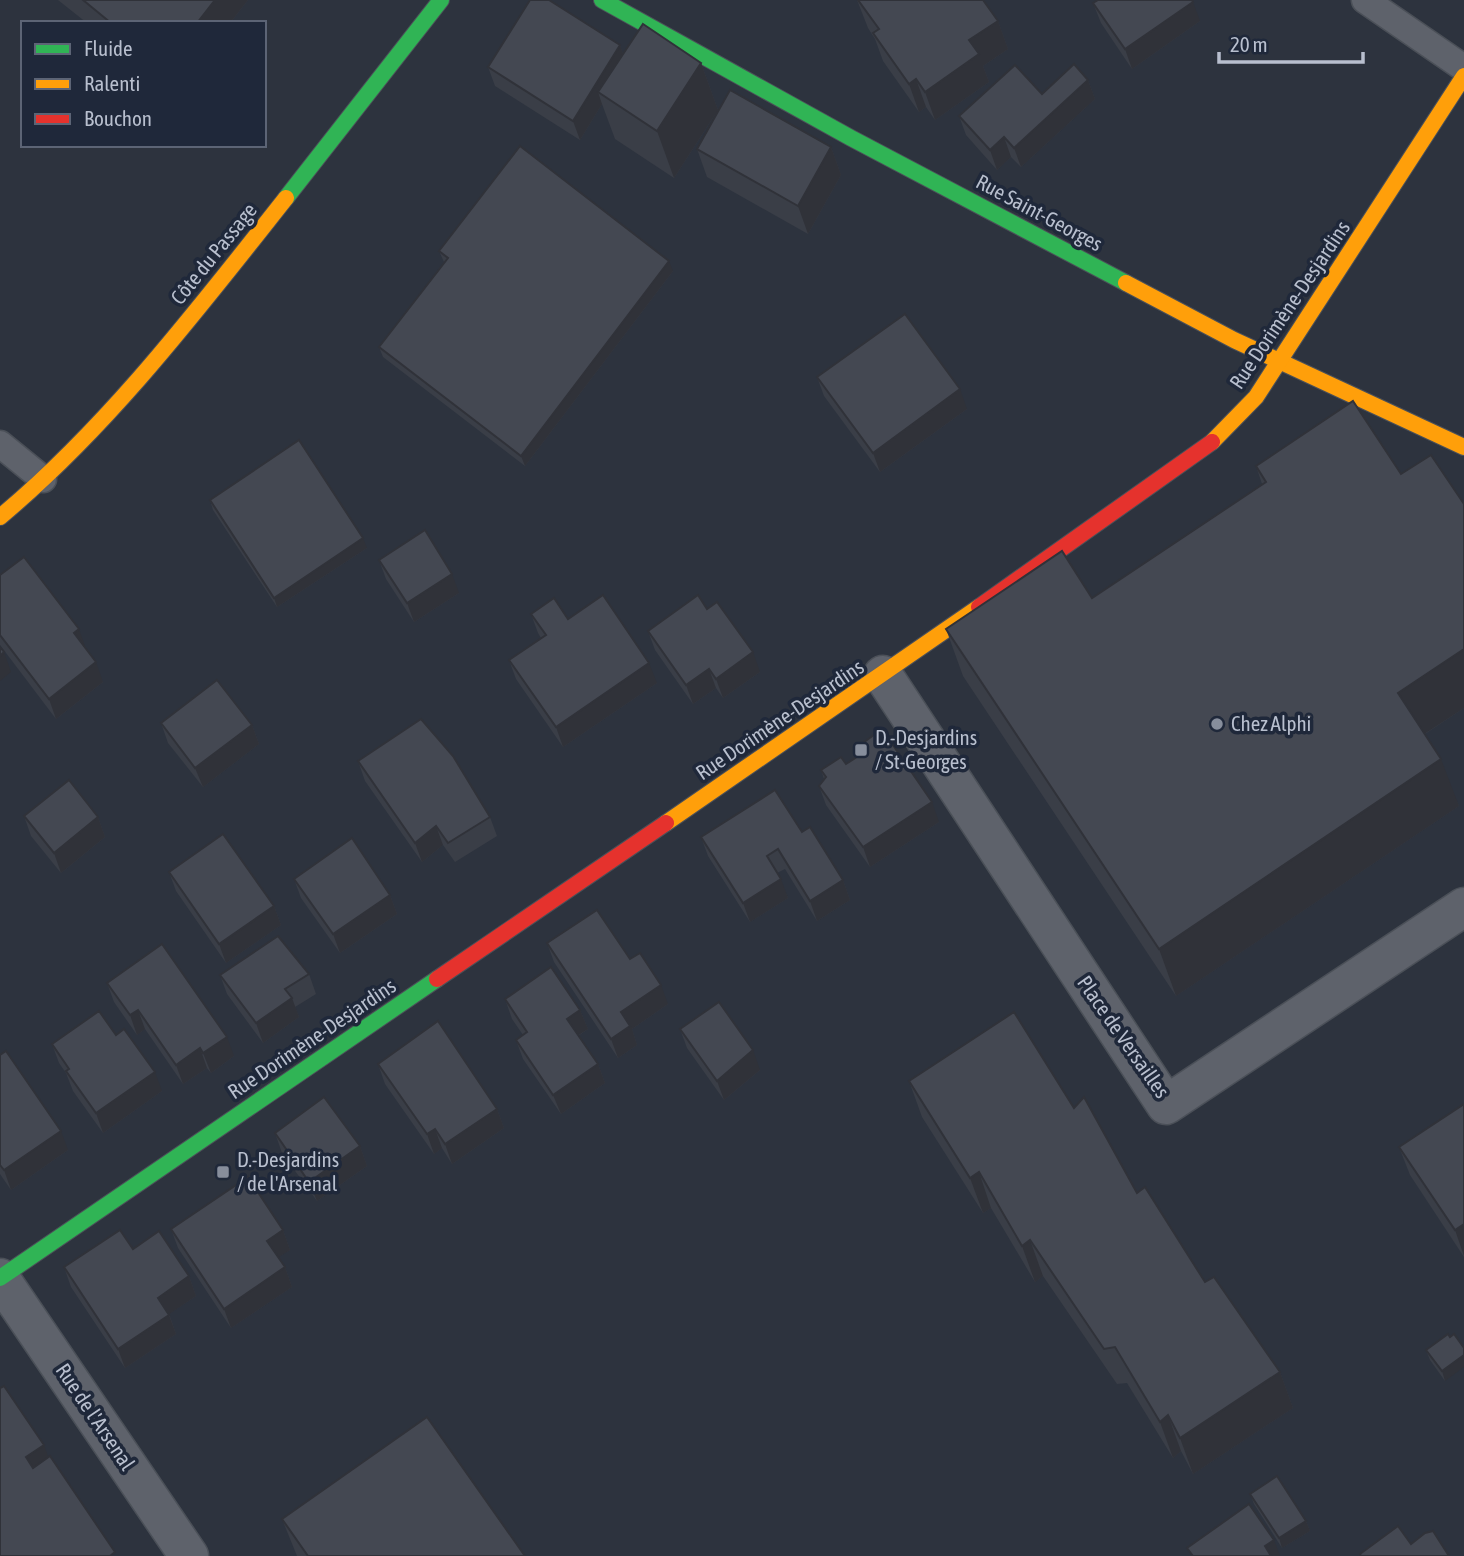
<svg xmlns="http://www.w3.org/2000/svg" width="1464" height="1556" font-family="'Asap Condensed',sans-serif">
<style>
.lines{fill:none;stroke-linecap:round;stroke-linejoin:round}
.lane-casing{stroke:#4b5058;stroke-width:29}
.street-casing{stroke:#4b5058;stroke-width:41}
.fast-casing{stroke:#4b5058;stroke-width:18}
.slow-casing{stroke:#4b5058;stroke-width:18}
.jam-casing{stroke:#4b5058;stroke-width:18}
.lane{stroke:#5e626b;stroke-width:26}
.street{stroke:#5e626b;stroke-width:38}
.fast{stroke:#30b455;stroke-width:16}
.slow{stroke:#ff9f0a;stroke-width:16}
.jam{stroke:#e5322d;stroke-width:16}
.wall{fill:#3a3e47}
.shaded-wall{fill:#303239}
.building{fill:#444852;stroke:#303239;stroke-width:2}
.poi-dot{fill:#878e9c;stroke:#1f283a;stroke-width:2.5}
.labels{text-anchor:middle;stroke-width:7;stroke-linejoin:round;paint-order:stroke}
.street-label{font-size:21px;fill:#b8bfce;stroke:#1f283a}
.poi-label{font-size:21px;fill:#b8bfce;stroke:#1f283a;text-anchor:start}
</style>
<rect width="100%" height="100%" fill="#2d333e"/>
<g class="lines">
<g class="lane-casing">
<g id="lane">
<polyline points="1365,0 1464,68"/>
<polyline points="0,444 43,479"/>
</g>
</g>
<g class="street-casing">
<g id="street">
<polyline points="883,675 1166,1105 1464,907"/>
<polyline points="0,1278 189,1556"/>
</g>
</g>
<g class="fast-casing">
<g id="fast">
<polyline points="602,0 851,138 1126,283"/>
<polyline points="286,198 441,0"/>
<polyline points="0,1278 437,979"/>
</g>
</g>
<g class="slow-casing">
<g id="slow">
<polyline points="1126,283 1234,340 1464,447"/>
<polyline points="1212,442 1256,397 1464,76"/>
<path d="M0 517C109 426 198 309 286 198"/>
<polyline points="666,823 979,607"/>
</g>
</g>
<g class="jam-casing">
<g id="jam">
<polyline points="979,607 1212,442"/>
<polyline points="437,979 666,823"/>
</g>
</g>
<use href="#lane" class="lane"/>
<use href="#street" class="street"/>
<use href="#fast" class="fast"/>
<use href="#slow" class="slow"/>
<use href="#jam" class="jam"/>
</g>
<g class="wall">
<polygon points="58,0 248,0 230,23 87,23"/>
<polygon points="857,0 998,21 1008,49 983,66 989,82 935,120 926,107 919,112 883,61 875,39 868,28"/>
<polygon points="1093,3 1200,21 1132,69 1101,23"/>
<polygon points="620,45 623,54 701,63 718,110 674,178 615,139 602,104 580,140 495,86 488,67"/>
<polygon points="1088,80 1095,99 1021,167 1011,157 997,170 966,135 959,116 1042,94"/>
<polygon points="831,147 841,175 808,234 707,177 697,149"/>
<polygon points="439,251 673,271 525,466 383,357 379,347 444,262"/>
<polygon points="817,377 967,409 880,472 824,396"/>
<polygon points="1256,466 1464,708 1425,734 1459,806 1176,996 963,676 946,629 1092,598 1262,484"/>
<polygon points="210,500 367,548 277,607 213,510"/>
<polygon points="379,560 459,593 414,622 386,579"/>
<polygon points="0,575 86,649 103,682 56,719 0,645"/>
<polygon points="707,609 760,672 723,698 716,688 693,704 655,650 648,631"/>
<polygon points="531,614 568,619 657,683 563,747 516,679 509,660 541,638 538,633"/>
<polygon points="161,723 252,725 259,744 203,787 168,743"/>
<polygon points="856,748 939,822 870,867 826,805 819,786 824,779 821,770 846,764 859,755"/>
<polygon points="358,761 490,817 497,836 455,862 443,845 422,862 365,781"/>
<polygon points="24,816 98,817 105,837 61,873 31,836"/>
<polygon points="802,832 843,880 850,900 817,921 785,869 777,873 788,898 750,922 708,856 701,837"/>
<polygon points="169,872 274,906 281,925 226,963 176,891"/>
<polygon points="294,879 390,895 397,914 340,953 301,898"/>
<polygon points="547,943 630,959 668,1004 632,1029 637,1045 618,1058 554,962"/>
<polygon points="309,974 316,994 295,1007 299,1017 263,1043 227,994 220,975"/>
<polygon points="107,983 234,1056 211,1073 207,1068 183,1084 145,1029 137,1035 114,1002"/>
<polygon points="505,999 580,1010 588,1029 578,1036 598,1064 605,1083 561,1114 523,1059 516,1040 523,1035 512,1019"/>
<polygon points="680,1029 760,1070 724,1100 687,1048"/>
<polygon points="116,1035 162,1091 103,1133 73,1091 66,1073 59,1063 52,1044"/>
<polygon points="0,1055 68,1150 11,1190 0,1174"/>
<polygon points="378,1064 497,1109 504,1128 452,1164 442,1148 434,1154 385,1084"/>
<polygon points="909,1081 1074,1108 1205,1282 1280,1372 1293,1408 1193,1474 1181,1451 1173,1458 1127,1383 1117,1384 1043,1276 1035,1282 991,1208 983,1213 922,1117"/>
<polygon points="1464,1104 1464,1257 1410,1175 1399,1147"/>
<polygon points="275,1133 360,1146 367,1166 317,1201 282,1153"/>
<polygon points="171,1229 283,1230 290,1250 278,1257 285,1267 292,1287 231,1328 178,1248"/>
<polygon points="133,1249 189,1276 196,1296 169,1314 176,1334 125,1368 71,1287 64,1267"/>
<polygon points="1450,1337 1445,1381 1430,1360 1426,1350"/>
<polygon points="1250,1494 1306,1521 1310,1531 1282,1548 1254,1504"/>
<polygon points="282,1519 525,1556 297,1556"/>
</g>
<g class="shaded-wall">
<polygon points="215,0 248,0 230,23 197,23"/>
<polygon points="1193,2 1200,21 1132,69 1125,49"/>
<polygon points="998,21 1008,49 983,66 989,82 935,120 925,92 969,40"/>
<polygon points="620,45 627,65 598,92 602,104 580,140 573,121"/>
<polygon points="701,63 718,110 674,178 657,131"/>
<polygon points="916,79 926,107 919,112 909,84"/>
<polygon points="1088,80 1095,99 1021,167 1014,148"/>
<polygon points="1004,137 1011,157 997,170 990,150"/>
<polygon points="831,147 841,175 808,234 798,206"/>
<polygon points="669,261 673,271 525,466 521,456"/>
<polygon points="960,389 967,409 880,472 873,453"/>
<polygon points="363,538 367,548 277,607 274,598"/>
<polygon points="452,574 459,593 414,622 407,603"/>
<polygon points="79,629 86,649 74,633"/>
<polygon points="1464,649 1464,708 1415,740 1398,693"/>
<polygon points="4,652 11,672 0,681 0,656"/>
<polygon points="753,652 760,672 723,698 716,679"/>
<polygon points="96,662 103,682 56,719 49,699"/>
<polygon points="649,663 657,683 563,747 556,727"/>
<polygon points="709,669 716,688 693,704 686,685"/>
<polygon points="252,725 259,744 203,787 195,768"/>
<polygon points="1441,759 1459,806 1176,996 1159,949"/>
<polygon points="932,802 939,822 870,867 863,847"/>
<polygon points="98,817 105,837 61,873 54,853"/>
<polygon points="436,826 443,845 422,862 415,843"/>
<polygon points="781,879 788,898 750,922 743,903"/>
<polygon points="843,880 850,900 817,921 810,901"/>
<polygon points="390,895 397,914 340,953 333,934"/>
<polygon points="274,906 281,925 226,963 219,944"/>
<polygon points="661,985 668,1004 632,1029 637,1045 618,1058 611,1039 621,1012"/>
<polygon points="292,998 299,1017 263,1043 256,1023"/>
<polygon points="138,1010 145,1029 137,1035 130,1015"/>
<polygon points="580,1010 588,1029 574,1038 567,1019"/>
<polygon points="227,1037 234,1056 211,1073 203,1053"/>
<polygon points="200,1048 207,1068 183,1084 176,1065"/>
<polygon points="753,1050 760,1070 724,1100 717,1081"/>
<polygon points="598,1064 605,1083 561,1114 553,1095"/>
<polygon points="155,1072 162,1091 103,1133 96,1113"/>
<polygon points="497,1109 504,1128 452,1164 445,1144"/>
<polygon points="435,1129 442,1148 434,1154 427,1134"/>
<polygon points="61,1131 68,1150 11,1190 4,1170"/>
<polygon points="360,1146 367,1166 317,1201 309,1182"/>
<polygon points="979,1172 991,1208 983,1213 970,1178"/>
<polygon points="1464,1224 1464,1256 1455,1230"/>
<polygon points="283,1230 290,1250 274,1260 267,1241"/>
<polygon points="1030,1240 1043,1276 1035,1282 1022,1246"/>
<polygon points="285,1267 292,1287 231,1328 224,1309"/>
<polygon points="189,1276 196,1296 165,1317 158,1298"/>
<polygon points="169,1315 176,1334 125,1368 118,1349"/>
<polygon points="1464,1355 1464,1367 1445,1381 1442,1371"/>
<polygon points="1280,1372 1293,1408 1193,1474 1180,1438"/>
<polygon points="1168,1415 1181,1451 1173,1458 1160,1422"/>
<polygon points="44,1445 57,1480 38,1493 26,1457"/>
<polygon points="1306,1521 1310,1531 1282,1548 1279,1538"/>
<polygon points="1274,1540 1280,1556 1268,1556 1265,1546"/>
</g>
<g class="building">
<polygon points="83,0 215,0 197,23 111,23"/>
<polygon points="530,0 549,0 620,45 573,121 488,67"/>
<polygon points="858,0 983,0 998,21 969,40 979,54 925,92 916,79 909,84 873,33 879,29"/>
<polygon points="1098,0 1192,0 1193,2 1125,49 1093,3"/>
<polygon points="643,24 701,63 657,131 598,92"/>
<polygon points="1074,64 1088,80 1014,148 1004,137 990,150 959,116 1015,65 1042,94"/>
<polygon points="730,90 831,147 798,206 697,149"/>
<polygon points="520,146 669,261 521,456 379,347 448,258 439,251"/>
<polygon points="905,314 960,389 873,453 817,377"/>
<polygon points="1353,401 1401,474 1431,455 1464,504 1464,649 1398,693 1441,759 1159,949 946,629 1062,551 1092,598 1266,482 1256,466"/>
<polygon points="299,440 363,538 274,598 210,500"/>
<polygon points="425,530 452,574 407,603 379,560"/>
<polygon points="24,557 79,629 74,633 96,662 49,699 0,635 0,575"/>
<polygon points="603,595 649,663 556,727 509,660 546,635 531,614 554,598 568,619"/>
<polygon points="698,595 707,609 717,602 753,652 716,679 709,669 686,685 648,631"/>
<polygon points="0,647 4,652 0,656"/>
<polygon points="217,680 252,725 195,768 161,723"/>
<polygon points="421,719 453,756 490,817 448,843 436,826 415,843 358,761"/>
<polygon points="882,729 932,802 863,847 819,786 826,777 821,770 841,757 846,764 860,755 856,748"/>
<polygon points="69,780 98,817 54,853 24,816"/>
<polygon points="775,790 802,832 810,827 843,880 810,901 778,849 767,856 781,879 743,903 701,837"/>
<polygon points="223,834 274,906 219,944 169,872"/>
<polygon points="352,838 390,895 333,934 294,879"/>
<polygon points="597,910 630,959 640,953 661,985 621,1012 630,1026 611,1039 547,943"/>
<polygon points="278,936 309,974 285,989 292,998 256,1023 220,975"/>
<polygon points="162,944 227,1037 203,1053 200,1048 176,1065 138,1010 130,1015 107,983"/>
<polygon points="551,967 580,1010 567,1019 598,1064 553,1095 516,1040 527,1032 505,999"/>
<polygon points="719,1002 753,1050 717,1081 680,1029"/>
<polygon points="99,1011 116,1035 124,1029 155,1072 96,1113 66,1071 69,1069 52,1044"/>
<polygon points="1014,1012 1074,1108 1084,1097 1137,1193 1145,1187 1205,1282 1214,1277 1280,1372 1180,1438 1168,1415 1160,1422 1115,1347 1104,1349 1030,1240 1022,1246 979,1172 970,1178 909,1081"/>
<polygon points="438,1021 497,1109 445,1144 435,1129 427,1134 378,1064"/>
<polygon points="6,1051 61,1131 4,1170 0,1165 0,1055"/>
<polygon points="324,1097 360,1146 309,1182 275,1133"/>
<polygon points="1464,1104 1464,1224 1455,1230 1399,1147"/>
<polygon points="248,1177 283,1230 267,1241 285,1267 224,1309 171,1229"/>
<polygon points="120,1230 133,1249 159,1231 189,1276 158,1298 169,1315 118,1349 64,1267"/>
<polygon points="1448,1334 1450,1337 1454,1334 1464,1348 1464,1355 1442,1371 1426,1350"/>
<polygon points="4,1386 44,1445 26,1457 33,1468 50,1456 115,1552 110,1556 0,1556 0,1388"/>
<polygon points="427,1417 525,1556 308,1556 282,1519"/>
<polygon points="1277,1476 1306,1521 1279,1538 1250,1494"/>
<polygon points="1249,1504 1274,1540 1265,1546 1271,1556 1193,1556 1187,1548"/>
<polygon points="1398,1526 1411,1544 1425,1533 1433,1531 1449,1556 1361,1556 1360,1554"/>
</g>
<g class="poi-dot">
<circle cx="1217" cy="724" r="7"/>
<rect x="854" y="743" width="14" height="14" rx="3.5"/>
<rect x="216" y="1165" width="14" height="14" rx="3.5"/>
</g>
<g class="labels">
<g class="street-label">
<text transform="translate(1039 213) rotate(28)" y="7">Rue Saint-Georges</text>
<text transform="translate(214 254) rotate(-51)" y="7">Côte du Passage</text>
<text transform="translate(1290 305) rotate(-56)" y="7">Rue Dorimène-Desjardins</text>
<text transform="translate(780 720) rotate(-34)" y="7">Rue Dorimène-Desjardins</text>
<text transform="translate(1123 1037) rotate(55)" y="7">Place de Versailles</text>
<text transform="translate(312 1039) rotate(-34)" y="7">Rue Dorimène-Desjardins</text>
<text transform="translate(95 1417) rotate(56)" y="7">Rue de l'Arsenal</text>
</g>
<g class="poi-label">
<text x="1231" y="731">Chez Alphi</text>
<text x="875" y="745">D.-Desjardins<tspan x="875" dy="24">/ St-Georges</tspan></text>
<text x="237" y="1167">D.-Desjardins<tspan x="237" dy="24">/ de l'Arsenal</tspan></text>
</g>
</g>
<rect x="21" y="21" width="245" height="126" fill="#1f283a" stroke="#5c6475" stroke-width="2"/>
<rect x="35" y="44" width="35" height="10" fill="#30b455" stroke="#5c6475" stroke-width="2"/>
<text x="84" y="56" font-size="21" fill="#b8bfce">Fluide</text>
<rect x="35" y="79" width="35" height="10" fill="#ff9f0a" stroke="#5c6475" stroke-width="2"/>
<text x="84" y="91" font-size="21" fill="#b8bfce">Ralenti</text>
<rect x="35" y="114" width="35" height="10" fill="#e5322d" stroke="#5c6475" stroke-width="2"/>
<text x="84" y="126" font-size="21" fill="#b8bfce">Bouchon</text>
<path d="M1219 52v10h144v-10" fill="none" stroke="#b8bfce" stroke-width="3.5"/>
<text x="1230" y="52" font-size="21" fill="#b8bfce" stroke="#1f283a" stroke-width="5" paint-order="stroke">20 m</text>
</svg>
